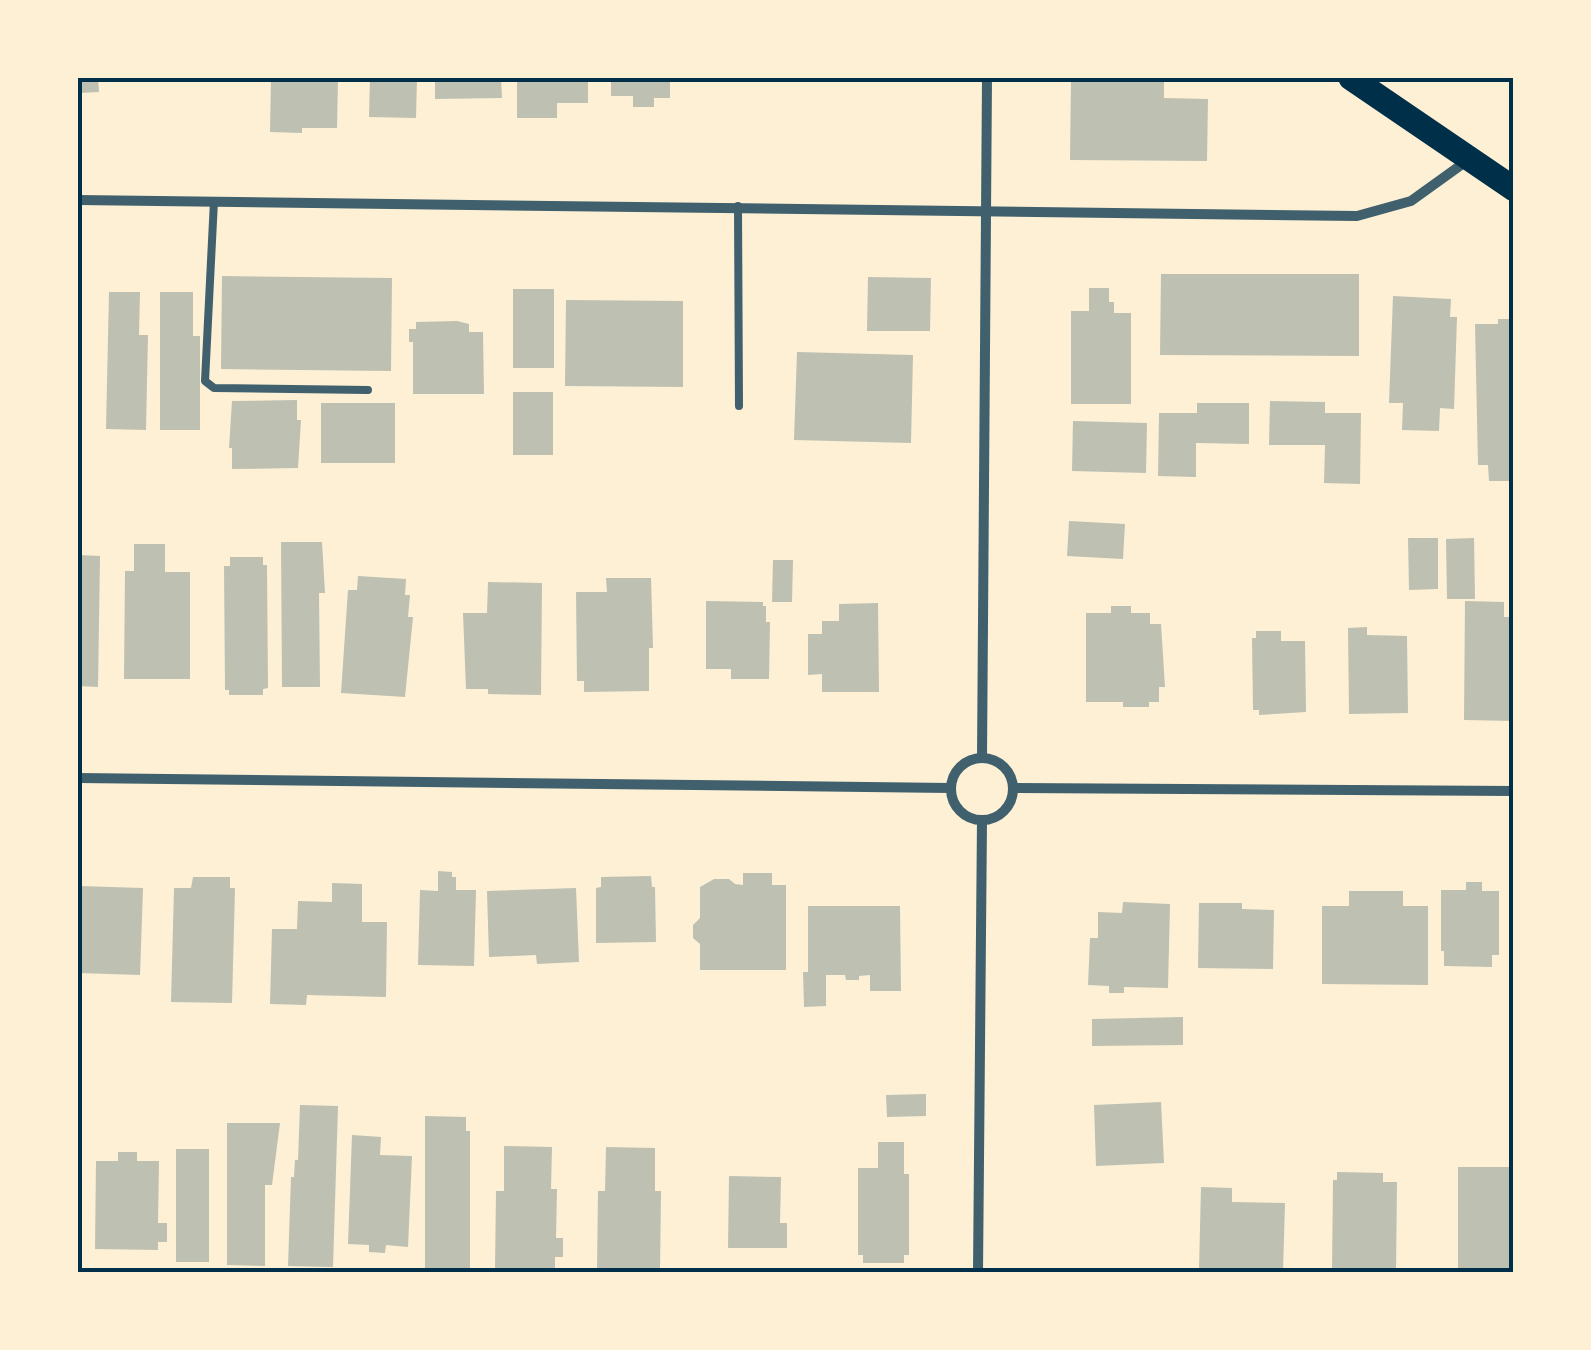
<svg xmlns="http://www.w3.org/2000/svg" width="1591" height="1350" font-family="Figtree,sans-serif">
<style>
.building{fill:#bec0b2}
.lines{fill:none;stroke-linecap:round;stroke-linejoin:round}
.service{stroke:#3f606c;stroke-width:8}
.minor{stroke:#3f606c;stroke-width:10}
.primary{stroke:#003049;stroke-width:25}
.neatline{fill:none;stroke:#003049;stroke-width:4}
</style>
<rect width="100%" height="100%" fill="#fdf0d5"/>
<g class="building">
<polygon points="78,78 98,78 99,92 78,93"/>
<polygon points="271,78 338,78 337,128 302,128 302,133 270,132"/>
<polygon points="370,78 417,78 416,118 369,117"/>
<polygon points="435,78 501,78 502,98 435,99"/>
<polygon points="517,78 588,78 588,103 557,103 557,118 517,118"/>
<polygon points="611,78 670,78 670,98 654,98 654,107 633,107 633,96 611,96"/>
<polygon points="1071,78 1164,78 1164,98 1208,99 1207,161 1070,160"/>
<polygon points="1161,274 1359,274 1359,356 1160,355"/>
<polygon points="222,276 392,278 391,371 221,369"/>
<polygon points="868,277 931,278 930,331 867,331"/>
<polygon points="1089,288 1109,288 1109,302 1114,302 1114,313 1131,313 1131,404 1071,404 1071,311 1089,311"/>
<rect x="513" y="289" width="41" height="79"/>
<polygon points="109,292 140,292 139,335 148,335 146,430 106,429"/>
<polygon points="160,292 193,292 193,336 200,336 200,430 160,430"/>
<polygon points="1393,296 1451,299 1450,317 1457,317 1454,409 1440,408 1439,431 1402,430 1403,403 1389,403"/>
<polygon points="566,300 683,301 683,387 565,386"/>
<polygon points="1498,319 1514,319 1514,481 1489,481 1488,465 1478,465 1475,324 1498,324"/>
<polygon points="457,321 469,324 469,332 483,332 484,394 413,394 413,342 409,342 409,329 416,329 416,322"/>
<polygon points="797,352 913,355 911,443 794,440"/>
<rect x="513" y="392" width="40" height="63"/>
<polygon points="297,400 297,420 301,420 298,468 232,469 232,448 229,448 232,401"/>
<polygon points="1270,401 1325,402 1325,413 1361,413 1360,484 1324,483 1325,445 1269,445"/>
<rect x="321" y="403" width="74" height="60"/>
<polygon points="1197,403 1249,403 1249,444 1196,443 1196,477 1158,476 1159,413 1197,413"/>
<polygon points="1073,421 1147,423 1146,473 1072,471"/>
<polygon points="1069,521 1125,524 1123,559 1067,556"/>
<polygon points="1408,538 1438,538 1438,589 1409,590"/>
<polygon points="1474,538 1475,599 1447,599 1446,539"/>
<polygon points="281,542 322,542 325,593 319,593 320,687 282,687"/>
<polygon points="134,544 165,544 165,572 190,572 190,679 124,679 125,571 134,571"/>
<polygon points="78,555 100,556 98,687 78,686"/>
<polygon points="230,557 263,557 263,565 267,565 268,688 263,689 263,695 229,695 229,690 225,690 224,566 230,566"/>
<polygon points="773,560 793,560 792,602 772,602"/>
<polygon points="358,576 406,579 405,595 410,595 408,617 413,617 405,697 341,693 348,590 357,590"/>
<polygon points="606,578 651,578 653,648 649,648 649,691 584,692 584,681 577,681 576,592 607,592"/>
<polygon points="488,582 542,583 541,695 488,694 488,689 466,689 463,613 487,613"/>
<polygon points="706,601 763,602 763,606 766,606 766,622 770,622 769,679 731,679 731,669 706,669"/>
<polygon points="1465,601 1504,602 1504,617 1514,617 1514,721 1464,720"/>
<polygon points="878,603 879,692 822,692 822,674 808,675 808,634 822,634 822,621 839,621 839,604"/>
<polygon points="1111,606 1131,606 1131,613 1150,613 1150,624 1161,624 1165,687 1159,687 1159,702 1149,702 1149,707 1123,707 1123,702 1086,702 1086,613 1111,613"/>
<polygon points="1367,627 1367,635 1407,636 1408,713 1349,714 1348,628"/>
<polygon points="1256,631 1281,631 1281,641 1305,641 1306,712 1259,715 1259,710 1253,710 1252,638 1256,638"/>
<polygon points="438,871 452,872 452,877 456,877 456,890 476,890 474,966 418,965 420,890 438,891"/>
<polygon points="743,873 772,873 772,885 786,885 786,970 700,970 700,944 693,938 693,925 700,918 700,887 714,879 729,879 735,884 743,885"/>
<polygon points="651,876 652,887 655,887 656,942 596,943 596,888 601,887 601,877"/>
<polygon points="193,877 230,877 230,888 235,888 232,1003 171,1002 174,888 191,888"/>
<polygon points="1466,882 1482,882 1482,891 1499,891 1499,955 1492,955 1492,967 1444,966 1444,951 1441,951 1441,890 1466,890"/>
<polygon points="332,883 362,884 362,922 387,922 386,997 307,995 306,1005 270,1004 272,929 297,929 298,901 332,902"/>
<polygon points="80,886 143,888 140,975 78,973"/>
<polygon points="576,888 579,962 537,964 536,955 489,957 487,891"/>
<polygon points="1349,891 1403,891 1403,906 1428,906 1428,985 1322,984 1322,906 1349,906"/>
<polygon points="1123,902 1170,904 1168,988 1124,987 1124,993 1109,993 1109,986 1088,985 1090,938 1098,938 1098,912 1122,913"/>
<polygon points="1199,903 1242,903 1242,909 1274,910 1273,969 1198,968"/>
<polygon points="808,906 900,906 901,991 870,991 870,975 859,976 859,980 846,980 845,975 826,975 826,1006 804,1007 803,972 808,972"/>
<polygon points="1183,1017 1183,1045 1092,1046 1092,1019"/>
<polygon points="926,1094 926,1116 887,1117 886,1095"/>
<polygon points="1161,1102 1164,1163 1096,1166 1094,1105"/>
<polygon points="300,1105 338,1106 333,1267 288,1266 291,1177 294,1177 295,1160 298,1160"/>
<polygon points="425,1116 466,1117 466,1131 470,1131 470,1269 425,1269"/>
<polygon points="227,1123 280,1123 272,1185 265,1185 265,1266 227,1265"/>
<polygon points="352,1135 381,1137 380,1155 412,1156 408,1247 386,1245 385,1253 369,1252 369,1245 348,1244"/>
<polygon points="878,1142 904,1142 904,1174 909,1174 909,1255 904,1255 904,1263 863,1263 863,1255 858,1255 858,1168 878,1168"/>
<polygon points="504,1146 552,1147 551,1189 557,1189 556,1238 563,1238 563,1257 555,1257 555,1271 495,1271 496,1191 504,1191"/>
<polygon points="606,1147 655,1148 655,1191 661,1191 660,1271 597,1270 598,1191 605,1191"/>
<rect x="176" y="1149" width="33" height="113"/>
<polygon points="118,1152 137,1152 137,1161 159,1161 158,1223 167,1223 167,1242 158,1242 158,1250 95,1249 96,1161 118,1161"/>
<rect x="1458" y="1167" width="56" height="105"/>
<polygon points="1337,1172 1383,1173 1383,1182 1397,1182 1396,1272 1332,1272 1333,1180 1337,1180"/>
<polygon points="729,1176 781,1177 780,1223 787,1223 787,1248 728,1248"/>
<polygon points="1201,1187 1232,1188 1232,1202 1285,1203 1283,1272 1199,1269"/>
</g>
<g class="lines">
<g class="service">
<polyline points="214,201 205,381 214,388 368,390"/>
<polyline points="738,206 739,406"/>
</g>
<g class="minor">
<polyline points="78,200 1357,216 1411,201 1468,160"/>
<circle cx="982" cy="789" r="31"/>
<polyline points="982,758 987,78"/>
<polyline points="78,778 950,788"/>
<polyline points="1013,788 1514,791"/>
<polyline points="978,1272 982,820"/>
</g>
<polyline class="primary" points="1351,78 1514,189"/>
</g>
<rect width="1591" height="1350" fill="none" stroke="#fdf0d5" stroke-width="160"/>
<rect x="80" y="80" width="1431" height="1190" class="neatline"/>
</svg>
